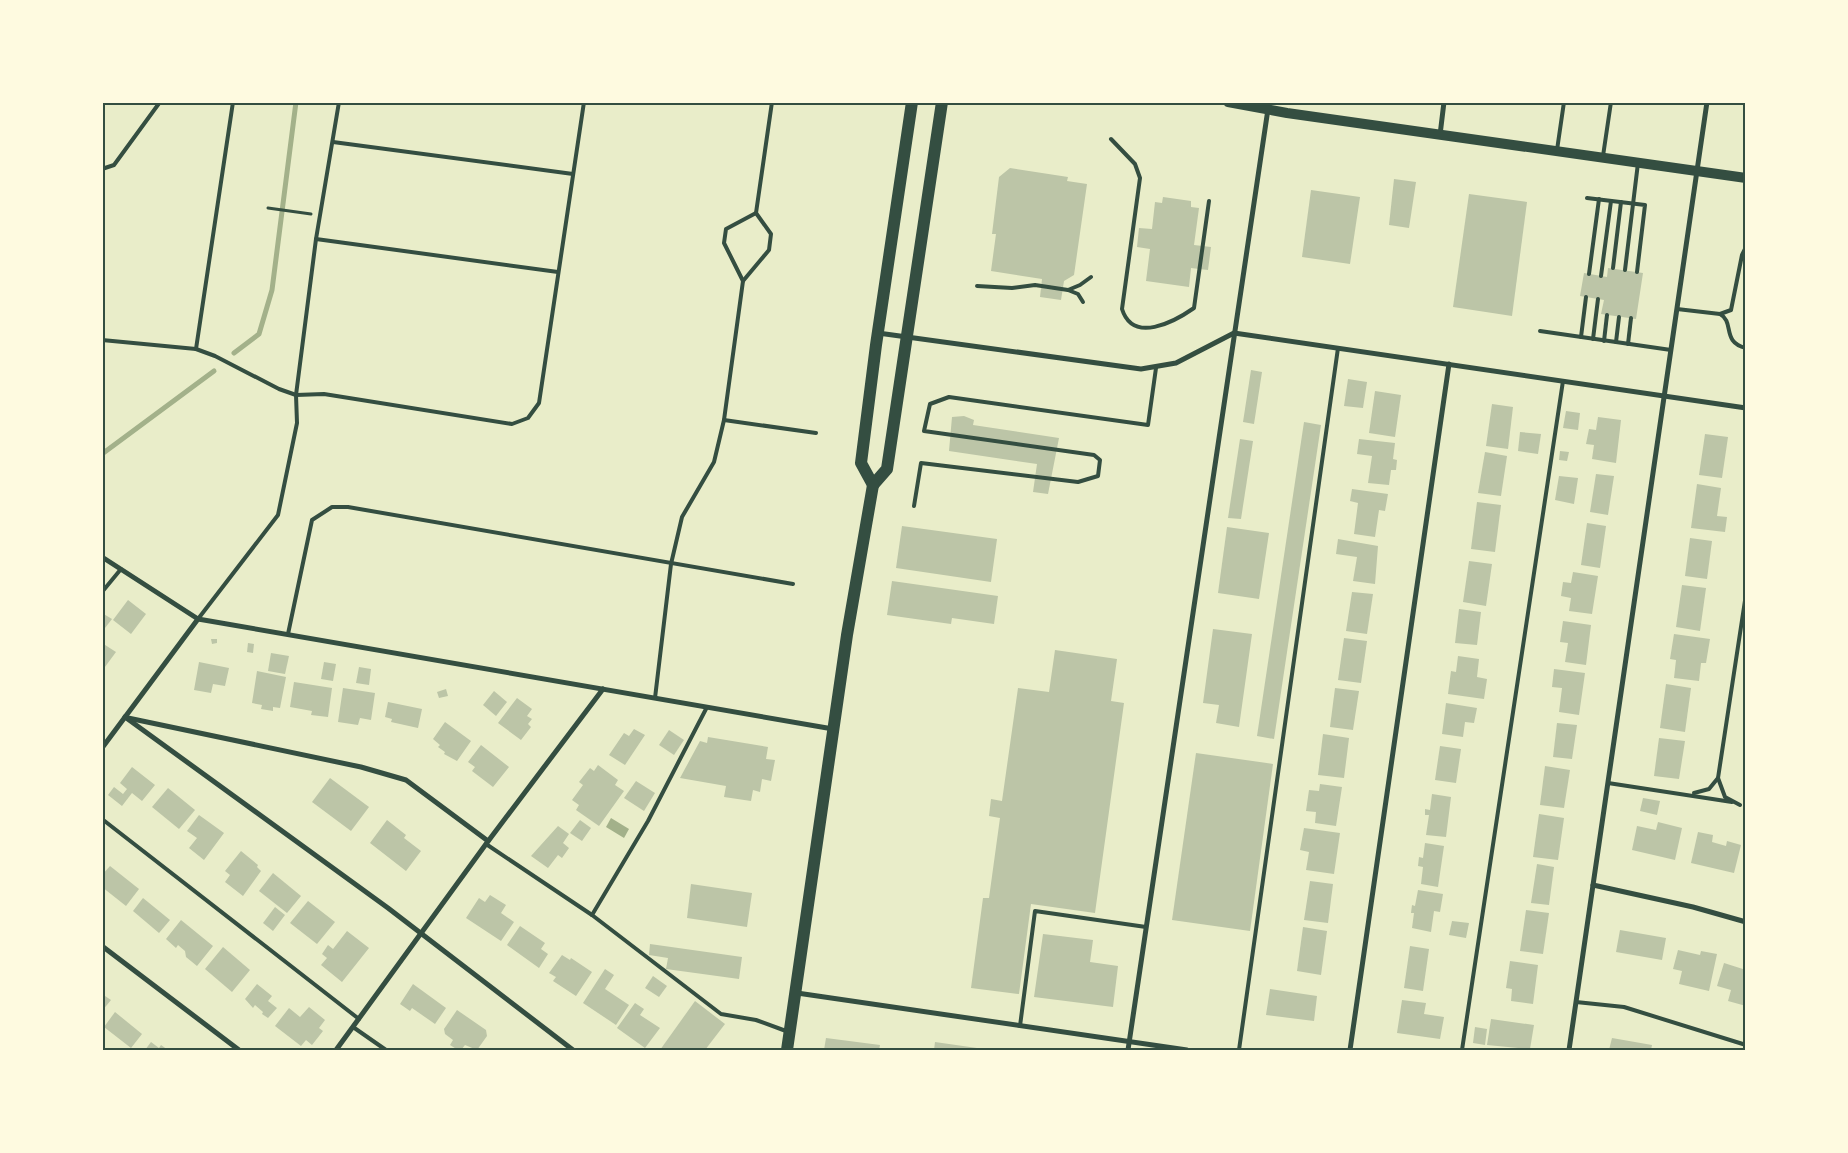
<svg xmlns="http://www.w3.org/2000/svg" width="1848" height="1153" font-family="'DM Sans',sans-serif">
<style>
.water{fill:#a3b18a}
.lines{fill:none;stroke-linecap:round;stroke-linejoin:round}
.stream{stroke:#a3b18a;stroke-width:5}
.building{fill:#bcc5a7}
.path{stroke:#344e41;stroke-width:3}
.service{stroke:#344e41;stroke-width:4}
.minor{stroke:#344e41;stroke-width:5}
.secondary{stroke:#344e41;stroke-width:10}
.primary{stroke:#344e41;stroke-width:12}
.neatline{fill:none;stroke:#344e41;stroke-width:2}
</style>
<rect width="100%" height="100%" fill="#e9edc9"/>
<polygon class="water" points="611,818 629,829 624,838 606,827"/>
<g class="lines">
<g class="stream">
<polyline points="234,353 259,334 272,290 296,102"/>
<polyline points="102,454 214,371"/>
</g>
</g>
<g class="building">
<polygon points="1010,168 1068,177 1067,181 1087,184 1074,275 1064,281 1061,300 1040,297 1042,279 991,271 996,234 992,234 999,177"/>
<polygon points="1394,179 1416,182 1409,228 1389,225"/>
<polygon points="1311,190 1360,197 1350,264 1302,257"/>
<polygon points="1469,194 1527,202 1512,316 1453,307"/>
<polygon points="1163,197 1191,201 1191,207 1199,208 1194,245 1211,247 1208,270 1191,268 1189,287 1146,281 1150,249 1137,247 1139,228 1152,229 1155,202 1162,203"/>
<polygon points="1608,268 1643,273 1636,319 1601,314 1604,300 1580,296 1584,273 1607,277"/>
<polygon points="1251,370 1262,372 1254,424 1243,422"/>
<polygon points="1348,379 1367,382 1363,408 1344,406"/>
<polygon points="1375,391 1401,395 1395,437 1369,433"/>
<polygon points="1492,404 1513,407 1508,449 1486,446"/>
<polygon points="1566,411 1580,413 1578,430 1563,428"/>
<polygon points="964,416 974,420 973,425 1059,438 1048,494 1033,492 1037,464 949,451 952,417"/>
<polygon points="1598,417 1621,420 1616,463 1592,459 1594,445 1586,444 1589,429 1596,430"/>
<polygon points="1304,422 1321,425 1274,739 1257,736"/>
<polygon points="1520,432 1541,434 1538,454 1518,451"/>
<polygon points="1705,434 1728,437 1722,478 1699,475"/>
<polygon points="1240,439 1253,441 1241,519 1228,518"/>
<polygon points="1359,439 1395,443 1393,459 1397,460 1396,470 1391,470 1389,485 1368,483 1372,456 1357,454"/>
<polygon points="1560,451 1569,452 1567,461 1559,460"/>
<polygon points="1485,452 1507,456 1501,496 1478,493"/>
<polygon points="1596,474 1614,476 1608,515 1590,512"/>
<polygon points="1559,476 1578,478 1574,504 1555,500"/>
<polygon points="1697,484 1721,488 1717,516 1727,517 1725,532 1691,528"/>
<polygon points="1352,489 1388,494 1385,511 1379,510 1375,537 1354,534 1358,503 1350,501"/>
<polygon points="1477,502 1501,505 1495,552 1471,549"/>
<polygon points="1587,523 1606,526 1600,568 1581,565"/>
<polygon points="902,526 997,539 991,582 896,568"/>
<polygon points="1227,527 1269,533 1259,599 1218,593"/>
<polygon points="1690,538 1712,541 1707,579 1685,576"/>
<polygon points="1338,539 1378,546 1375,584 1353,581 1357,557 1336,554"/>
<polygon points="1469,561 1492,564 1486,606 1463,602"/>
<polygon points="1573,572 1598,576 1592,614 1569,611 1571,598 1561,596 1563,582 1571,583"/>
<polygon points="892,581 998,596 994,624 952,618 951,624 887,615"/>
<polygon points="1682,585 1706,588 1700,631 1676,627"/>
<polygon points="1352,592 1373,594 1367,634 1346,631"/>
<polygon points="128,600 146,614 131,634 113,620"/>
<polygon points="1459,609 1481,612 1477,645 1455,643"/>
<polygon points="102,613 112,619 105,628 102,626"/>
<polygon points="1563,621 1591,625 1586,665 1565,662 1568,643 1560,642"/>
<polygon points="1213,629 1252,634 1239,727 1216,723 1219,705 1203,703"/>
<polygon points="1674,634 1710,639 1706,663 1701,663 1699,681 1674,678 1676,660 1670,659"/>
<polygon points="1344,638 1367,641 1361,683 1338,680"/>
<polygon points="211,639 217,639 217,643 212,644"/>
<polygon points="102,643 116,652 102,671"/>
<polygon points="248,643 254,644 253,653 247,652"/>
<polygon points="1055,650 1117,659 1111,701 1124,703 1095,913 1031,904 1019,994 971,988 983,898 989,898 1000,818 989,816 991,799 1002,801 1018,688 1049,692"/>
<polygon points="271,653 289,656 285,674 268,671"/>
<polygon points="1458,656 1479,659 1477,677 1487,679 1484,699 1448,694 1451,671 1456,672"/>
<polygon points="199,662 229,668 225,686 213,684 211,693 194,690"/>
<polygon points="324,662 336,664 333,681 321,679"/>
<polygon points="359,667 371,669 369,685 356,683"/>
<polygon points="1554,669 1585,673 1579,715 1559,712 1562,688 1552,687"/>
<polygon points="257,671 286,677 280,708 273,707 273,711 261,709 262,705 252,703"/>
<polygon points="294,682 332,688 328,717 311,715 312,711 290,707"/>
<polygon points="1666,684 1691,688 1685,732 1660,728"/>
<polygon points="343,688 375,693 371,720 360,718 358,725 338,722"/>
<polygon points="1335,688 1359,691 1353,730 1330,727"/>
<polygon points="446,689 448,696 439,698 437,692"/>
<polygon points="494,691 507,702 496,716 483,705"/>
<polygon points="517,698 532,709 527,716 532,719 528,724 531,727 521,740 498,723"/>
<polygon points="388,702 422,709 418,728 391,722 392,719 385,717"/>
<polygon points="1446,703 1477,708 1474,723 1465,722 1463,737 1442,734"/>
<polygon points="445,722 471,741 457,761 444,754 445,752 438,747 440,745 433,739"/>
<polygon points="1557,723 1577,725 1572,759 1553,757"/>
<polygon points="634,729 645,735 625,765 609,755 624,733 629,736"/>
<polygon points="669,730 684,740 674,755 659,745"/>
<polygon points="1323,734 1349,738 1344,778 1318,775"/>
<polygon points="708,737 768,747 766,759 775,760 771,781 762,779 760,792 753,790 751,801 724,797 726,786 680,778 700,741 707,743"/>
<polygon points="1659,738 1685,741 1679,779 1654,776"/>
<polygon points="481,745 509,767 493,787 472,771 475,767 468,762"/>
<polygon points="1440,746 1461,749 1456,783 1435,780"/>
<polygon points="1196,753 1273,764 1250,931 1172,920"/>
<polygon points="598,765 618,780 615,785 624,791 599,826 576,810 579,805 572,800 583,785 579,782 590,768 594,771"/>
<polygon points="1545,766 1570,770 1564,808 1540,805"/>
<polygon points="132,767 155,785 142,801 132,793 122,806 108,795 114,787 123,794 127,789 120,783"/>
<polygon points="330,778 369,807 351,831 312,802"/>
<polygon points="636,781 655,793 644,811 624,798"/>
<polygon points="1320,784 1342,787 1336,826 1315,823 1316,812 1306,811 1309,790 1319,791"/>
<polygon points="168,788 195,810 179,829 152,807"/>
<polygon points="1432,794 1451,797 1446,837 1426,835 1429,815 1425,815 1425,809 1430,810"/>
<polygon points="1643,798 1660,801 1657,815 1640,811"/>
<polygon points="1539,814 1564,818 1558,860 1533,857"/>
<polygon points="199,815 224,833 204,860 189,848 197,838 187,831"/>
<polygon points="387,820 406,835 404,838 421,851 406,871 370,843"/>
<polygon points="580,820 591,828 582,841 570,833"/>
<polygon points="1658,822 1682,828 1675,860 1632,850 1637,826 1656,830"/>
<polygon points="558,826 569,834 563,843 569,848 562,858 558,855 548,868 531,856"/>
<polygon points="1304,828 1340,833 1334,874 1306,870 1309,852 1300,850"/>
<polygon points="1698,832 1713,835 1712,842 1726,846 1727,841 1741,845 1734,873 1691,863"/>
<polygon points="1425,843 1444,846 1438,887 1421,884 1423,867 1418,866 1419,857 1423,858"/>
<polygon points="241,851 258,865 257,867 261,871 243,896 225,882 230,875 225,871"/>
<polygon points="1537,864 1554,867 1549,905 1531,903"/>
<polygon points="110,866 139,889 126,906 102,887 102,875"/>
<polygon points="273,873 301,896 287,913 259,891"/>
<polygon points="1310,881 1333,884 1328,923 1304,920"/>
<polygon points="691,884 752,893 747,927 687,918"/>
<polygon points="1418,890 1443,894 1440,912 1434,911 1431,932 1412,928 1414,913 1411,913 1412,905 1415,906"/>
<polygon points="490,895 506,905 501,913 514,922 501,941 466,918 479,898 485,902"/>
<polygon points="143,898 170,920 159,933 133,911"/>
<polygon points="308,901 335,922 317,944 290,923"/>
<polygon points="275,907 285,915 273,931 263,923"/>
<polygon points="1526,910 1549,913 1543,954 1520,951"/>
<polygon points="181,920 213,946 197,966 186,957 185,951 178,945 176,948 166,939"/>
<polygon points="1452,921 1469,923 1466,938 1449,935"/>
<polygon points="520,926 545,943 541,949 548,954 539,968 507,945"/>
<polygon points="1303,927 1327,931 1321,975 1297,971"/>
<polygon points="1620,930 1666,938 1662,960 1616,952"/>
<polygon points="347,931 369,948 342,982 321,965 327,958 322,954 328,945 333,949"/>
<polygon points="1043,934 1093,940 1090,962 1118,966 1113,1007 1034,997"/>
<polygon points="650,944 742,957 739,979 666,969 668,958 649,955"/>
<polygon points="1410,946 1429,949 1423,991 1404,988"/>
<polygon points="223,947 250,970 232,992 205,969"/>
<polygon points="1678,950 1700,955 1701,951 1717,954 1709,991 1679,984 1682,971 1673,969"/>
<polygon points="562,955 570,960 571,958 592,972 576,996 553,981 556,977 549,973"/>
<polygon points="1510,961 1538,965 1533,1004 1511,1001 1512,989 1506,988"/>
<polygon points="1724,963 1746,970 1746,1006 1728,1001 1731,990 1717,986"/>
<polygon points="605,969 614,975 605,989 629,1005 616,1025 583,1003"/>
<polygon points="653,976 667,986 659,997 645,988"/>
<polygon points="257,984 272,996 268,1001 277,1008 268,1018 262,1014 263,1012 255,1005 253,1008 245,999"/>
<polygon points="413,984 446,1008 435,1024 412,1008 410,1011 400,1004"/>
<polygon points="1270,989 1317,996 1314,1021 1266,1015"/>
<polygon points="102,994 111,1000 102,1011"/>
<polygon points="1402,1000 1426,1003 1424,1014 1444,1017 1440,1039 1397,1033"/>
<polygon points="695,1001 725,1024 705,1050 660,1050"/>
<polygon points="635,1003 644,1009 640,1015 660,1028 645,1048 617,1028"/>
<polygon points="309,1007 325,1020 319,1028 323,1031 312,1045 306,1040 301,1046 275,1026 289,1008 300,1017"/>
<polygon points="457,1010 486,1030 487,1036 477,1050 465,1045 461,1050 458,1050 450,1045 453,1040 445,1034 444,1029"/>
<polygon points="115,1012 142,1034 131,1048 104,1027"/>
<polygon points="1491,1019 1534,1025 1530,1049 1487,1045"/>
<polygon points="1475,1027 1487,1029 1485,1045 1473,1043"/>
<polygon points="826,1038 880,1045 879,1050 824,1050"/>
<polygon points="1612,1038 1652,1045 1651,1050 1609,1050"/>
<polygon points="151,1042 159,1048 161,1045 168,1050 145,1050"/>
<polygon points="935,1042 984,1049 984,1050 934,1050"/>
</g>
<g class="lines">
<polyline class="path" points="268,208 311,214"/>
<g class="service">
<path d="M1111 139 1135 164 1140 178 1122 309C1133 344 1174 322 1194 308L1209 201"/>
<polyline points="333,142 573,174"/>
<polyline points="1557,150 1564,102"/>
<polyline points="1603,156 1611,102"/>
<polyline points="102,169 114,165 160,102"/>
<polyline points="1587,198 1645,205 1637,272"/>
<polyline points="316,239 558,272"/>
<polyline points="1613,268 1621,202"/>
<polyline points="1625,270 1638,163"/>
<polyline points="1589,274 1599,199"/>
<polyline points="1601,276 1611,201"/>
<polyline points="743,281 724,243 726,229 756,213"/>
<polyline points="977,286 1012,288 1035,285 1068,290 1080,285 1091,277"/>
<polyline points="1068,290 1078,294 1083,302"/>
<polyline points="1677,309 1720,314 1731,310 1742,255 1746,247"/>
<path d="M1720 314C1735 322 1721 342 1746 348"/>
<polyline points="1540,331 1671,350"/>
<polyline points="1581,337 1586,297"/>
<polyline points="1593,339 1598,299"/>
<polyline points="102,340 196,349 215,356 279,389 296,395 324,394 512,424 528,418 539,403 584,102"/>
<polyline points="1604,341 1607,315"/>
<polyline points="1616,342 1619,317"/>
<polyline points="1628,344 1631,318"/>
<polyline points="196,349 233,102"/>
<polyline points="724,420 816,433"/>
<polyline points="914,506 921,463 1078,482 1098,476 1100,460 1094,455 924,431 930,404 949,397 1148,425 1156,368"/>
<polyline points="102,592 121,569"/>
<polyline points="198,619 278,515 297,423 296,395 316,239 339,102"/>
<polyline points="288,634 312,520 332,507 348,507 793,584"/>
<polyline points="655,698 671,564 682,517 714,462 724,420 743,281 769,250 771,234 756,213 772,102"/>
<polyline points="1608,783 1732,802"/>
<polyline points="1694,793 1709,789 1718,778"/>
<polyline points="1740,805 1725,797 1718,778 1746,594"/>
<polyline points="102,819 359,1019"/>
<polyline points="486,844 592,915 721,1014 756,1020 786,1031"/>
<polyline points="592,915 648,821 707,707"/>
<polyline points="1576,1002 1624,1007 1746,1045"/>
<polyline points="1020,1026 1035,911 1146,927"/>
<polyline points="353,1027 386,1050"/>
<polyline points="1239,1050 1338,348"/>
<polyline points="1462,1050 1563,381"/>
</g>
<g class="minor">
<polyline points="1440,135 1444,102"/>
<polyline points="878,333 1141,369 1176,363 1234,333 1746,408"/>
<polyline points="102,557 198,619 833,729"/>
<polyline points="125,717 388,908 573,1050"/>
<polyline points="128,718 361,767 406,780 488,841"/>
<polyline points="102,748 198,619"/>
<polyline points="1593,885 1693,907 1746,922"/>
<polyline points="102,946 239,1050"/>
<polyline points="797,993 1187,1050"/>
<polyline points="336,1050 486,844 603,689"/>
<polyline points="1128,1050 1268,109"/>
<polyline points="1350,1050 1449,364"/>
<polyline points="1569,1050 1707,102"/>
</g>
<polyline class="secondary" points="1228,102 1287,113 1746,178"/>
<g class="primary">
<polyline points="873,485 887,469 942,102"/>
<polyline points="873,485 861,463 876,345 912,102"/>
<polyline points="787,1050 847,635 873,485"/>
</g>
</g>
<rect width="1848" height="1153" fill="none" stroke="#fefae0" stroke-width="208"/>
<rect x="104" y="104" width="1640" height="945" class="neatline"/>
</svg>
